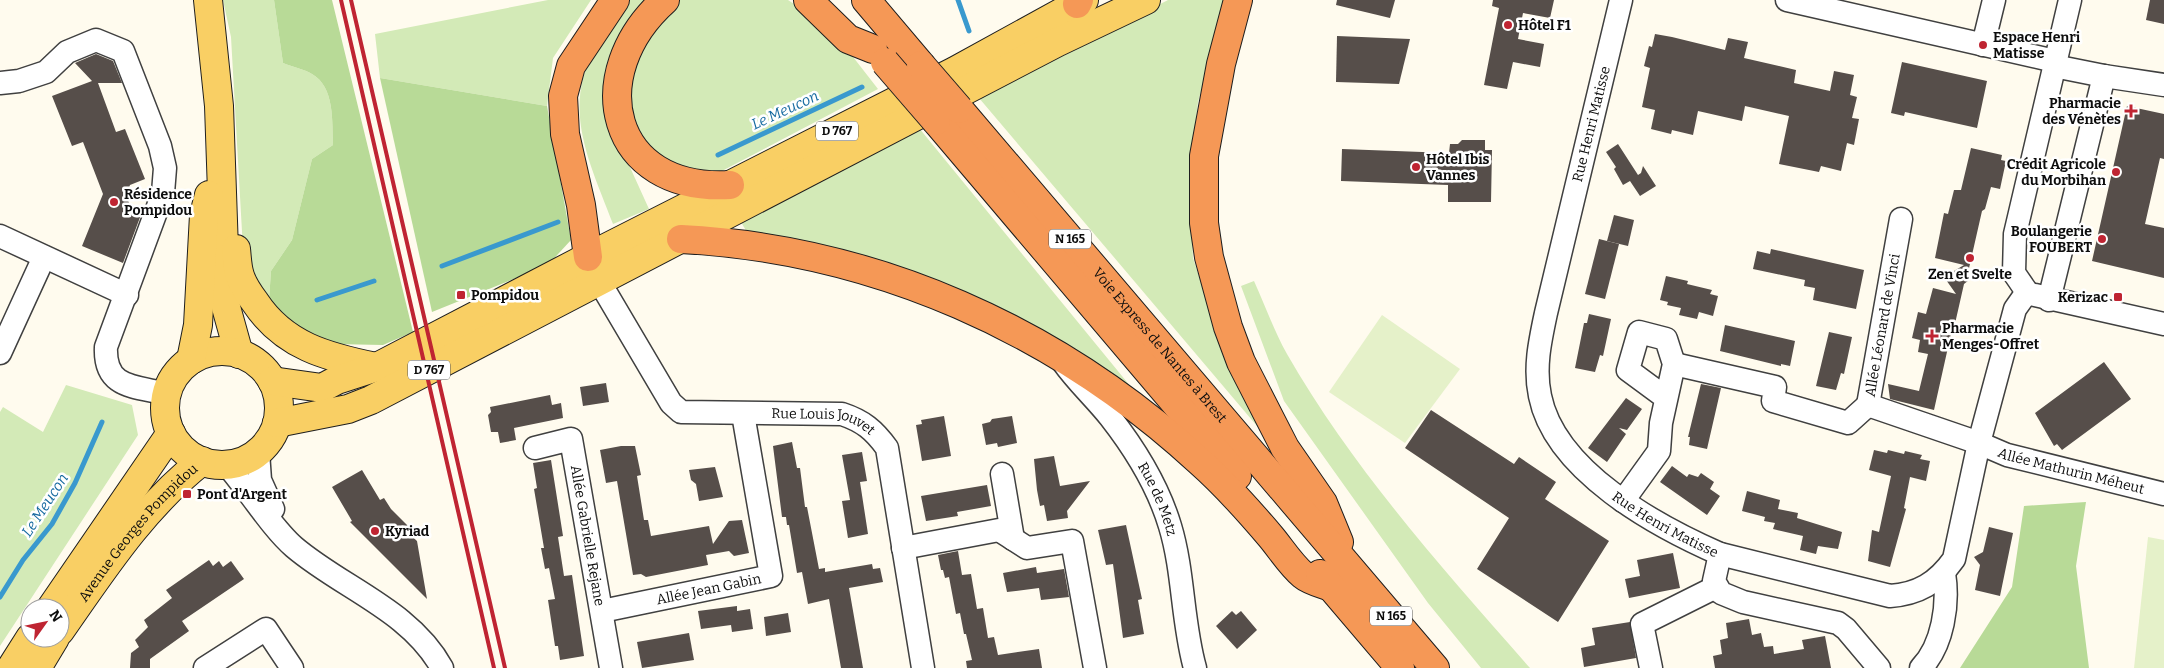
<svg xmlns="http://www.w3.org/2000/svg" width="2164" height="668" font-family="Bitter,serif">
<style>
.green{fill:#d3eab7}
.forest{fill:#b8da97}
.pitch{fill:#e5f1c9}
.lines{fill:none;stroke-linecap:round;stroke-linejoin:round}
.stream{stroke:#3999ce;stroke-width:5}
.building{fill:#564e4a}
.minor-casing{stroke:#404040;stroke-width:25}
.major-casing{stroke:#1e1e1e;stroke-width:30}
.highway-casing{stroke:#1e1e1e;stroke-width:30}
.minor{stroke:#fff;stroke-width:22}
.major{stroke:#f9cf64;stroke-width:28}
.highway{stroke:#f59856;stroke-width:28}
.rail{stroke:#bf2432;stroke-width:4}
.highway-bridge-casing{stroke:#1e1e1e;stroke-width:30;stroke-linecap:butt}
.highway-bridge{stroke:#f59856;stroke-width:28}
.poi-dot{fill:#bf2432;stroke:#fff;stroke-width:2}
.labels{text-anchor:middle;stroke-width:5;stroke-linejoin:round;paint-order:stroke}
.shield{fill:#fff;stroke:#565656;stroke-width:1}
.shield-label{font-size:12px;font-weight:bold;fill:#0d0d0d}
.poi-label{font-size:14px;font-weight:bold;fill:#0d0d0d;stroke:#fff;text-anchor:start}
.street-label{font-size:14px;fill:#0d0d0d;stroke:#fff}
.water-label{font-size:15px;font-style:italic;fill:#166aa0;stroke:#fff}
</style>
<rect width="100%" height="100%" fill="#fffbee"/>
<g class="green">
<path d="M223 0H274L283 63C293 67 304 69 312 74 335 87 332 122 333 145L312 159 292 240 271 271 269 300 244 267 231 37Z"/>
<polygon points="548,0 591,0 553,58 547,106 380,78 375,34"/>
<path d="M629 0H788L818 20 850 53 878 89 720 172 698 174 624 154 649 209 613 224C591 165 560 108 596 48 606 31 619 16 629 0Z"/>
<polygon points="1168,0 1226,0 1198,102 1189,178 1193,258 1221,344 1268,439 979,98"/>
<polygon points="919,128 1140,398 1053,345 748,234 738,217"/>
<path d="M1254 281C1265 305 1274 331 1287 354 1353 469 1443 569 1530 668H1481L1428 603 1284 401 1241 286Z"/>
<polygon points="66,385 132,405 138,435 0,646 0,412 3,407 43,432"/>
</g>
<g class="forest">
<path d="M274 0H332L413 332 383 345 333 344 309 336 286 322 269 300 271 271 292 240 312 159 333 145C332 122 335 87 312 74 304 69 293 67 283 63Z"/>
<polygon points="380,78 547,106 571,240 548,265 432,312"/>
<polygon points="2086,502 2076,566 2089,668 1960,668 2012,587 2024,506"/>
</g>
<g class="pitch">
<polygon points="1382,315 1460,369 1405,443 1329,392"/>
<polygon points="2148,537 2164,540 2164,668 2134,668"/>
</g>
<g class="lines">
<g class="stream">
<polyline points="958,0 969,31"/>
<polyline points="718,155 862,87"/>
<polyline points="442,266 558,222"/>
<polyline points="317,300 374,281"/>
<polyline points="0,597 23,560 52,524 75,483 102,422"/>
</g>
</g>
<g class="building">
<polygon points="1337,0 1395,0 1390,18 1336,5"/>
<polygon points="1493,0 1554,0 1550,18 1523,13 1518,39 1544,44 1540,67 1513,62 1507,89 1484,85 1499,8 1492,6"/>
<polygon points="2150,0 2164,0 2164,24 2146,20"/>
<polygon points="1655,34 1672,37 1725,50 1728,38 1748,42 1744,58 1796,70 1794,83 1830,91 1834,71 1854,75 1850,95 1857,97 1852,118 1859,119 1854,145 1847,143 1841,171 1821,166 1819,172 1779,164 1789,116 1745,106 1742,121 1698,111 1693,135 1672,130 1671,134 1651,129 1655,110 1642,107 1650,68 1644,66 1649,46 1652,47"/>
<polygon points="1337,36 1410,39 1399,84 1336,82"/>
<polygon points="96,54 113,61 122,83 98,83 116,132 125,129 145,179 130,185 126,196 131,207 142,212 123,263 82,246 103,194 83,142 72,146 52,96 92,81 75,63"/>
<polygon points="1902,62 1987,81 1977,128 1905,112 1904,116 1891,113"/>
<polygon points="2127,106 2164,114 2164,159 2160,158 2145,224 2164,228 2164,278 2092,261"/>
<polygon points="1462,140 1485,140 1485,150 1492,150 1491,202 1448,202 1448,185 1341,181 1342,149 1449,153 1450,144 1458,144"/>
<polygon points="1618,144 1638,175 1641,173 1643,166 1656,186 1640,196 1630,181 1623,185 1614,169 1616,167 1606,152"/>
<polygon points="1971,148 2002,155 2001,160 2006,161 2000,189 1991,187 1985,209 1982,211 1967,277 1969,280 1964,284 1954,328 1956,332 1951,334 1934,410 1890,399 1888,384 1919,391 1928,354 1918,352 1920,340 1912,338 1918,312 1926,314 1933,288 1956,294 1944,277 1964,265 1935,258 1944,213 1948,214 1954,190 1961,190"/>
<polygon points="1614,215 1634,220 1628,246 1607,241"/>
<polygon points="1599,239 1619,244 1605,299 1585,294"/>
<polygon points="1771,249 1864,270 1856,309 1813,300 1815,288 1804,286 1805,280 1753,269 1757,251 1770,254"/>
<polygon points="1666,276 1688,281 1687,284 1712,290 1710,294 1718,296 1713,316 1699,312 1697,319 1679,315 1681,308 1667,305 1668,302 1660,300"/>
<polygon points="1589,314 1611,319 1603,356 1600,355 1595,372 1575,368 1584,323 1587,323"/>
<polygon points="1725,325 1795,341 1790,366 1781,364 1781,366 1720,351"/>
<polygon points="1829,332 1852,337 1844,374 1841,373 1836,390 1816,386"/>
<polygon points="2104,362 2131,399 2062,450 2057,444 2054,446 2035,413"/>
<polygon points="606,383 609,402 583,406 580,387"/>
<polygon points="1701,384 1721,388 1707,449 1689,445 1690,437 1688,437"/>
<polygon points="550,395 552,405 561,403 563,418 514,428 516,440 500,443 498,432 491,432 488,415 491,412 490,407"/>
<polygon points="1626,398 1642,409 1627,430 1619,428 1626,434 1607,462 1588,448"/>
<polygon points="1431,410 1514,464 1519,457 1556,482 1545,499 1609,541 1558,622 1477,569 1509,518 1405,448"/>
<polygon points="944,416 951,456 922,461 916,425 922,424 921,420"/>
<polygon points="1012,416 1017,443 998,447 997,443 986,445 982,424 990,422 992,419"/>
<polygon points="792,442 797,468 800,468 805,507 807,507 819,569 825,568 825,572 872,564 873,569 880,568 883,582 849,588 863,668 841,668 829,599 808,604 802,572 797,573 789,525 787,525 786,517 782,517 773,446"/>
<polygon points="621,446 635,446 641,475 637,476 644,520 648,520 651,536 709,526 713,544 729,521 742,520 749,553 734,556 729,551 706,555 708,565 646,577 641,574 633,575 617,481 606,483 600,450"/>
<polygon points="1874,450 1887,453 1888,450 1904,454 1905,451 1922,455 1920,459 1930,461 1926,481 1910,477 1904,508 1906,509 1890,567 1868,561 1872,530 1879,532 1891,476 1869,470"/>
<polygon points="862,452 867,481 860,482 868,534 848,538 842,501 850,500 842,455"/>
<polygon points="1054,456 1060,486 1090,481 1067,511 1068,518 1047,521 1044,505 1040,506 1037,490 1034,459"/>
<polygon points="551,460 563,536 558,537 564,576 572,575 584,656 560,660 558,646 555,646 548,600 555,599 549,568 545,569 541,548 544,548 534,489 537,488 533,463"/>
<polygon points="1672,466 1687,477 1689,474 1698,477 1701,473 1714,482 1710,489 1720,496 1707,515 1660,482"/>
<polygon points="715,467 723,497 699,501 696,484 691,480 689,470"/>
<polygon points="362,470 380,500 384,498 391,509 410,528 407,532 417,541 427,599 350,522 352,521 332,487"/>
<polygon points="987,485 991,506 957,512 958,516 926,521 921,496"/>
<polygon points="1747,491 1780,500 1778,509 1798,513 1797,518 1842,532 1838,549 1818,546 1816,554 1800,550 1803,536 1773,529 1775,523 1764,521 1765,517 1742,511"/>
<polygon points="1126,525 1142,599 1138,600 1144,634 1123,638 1113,564 1106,565 1098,530"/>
<polygon points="1989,527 2013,533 2000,596 1975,590 1980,565 1974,557 1983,552"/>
<polygon points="958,551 962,575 971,574 977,609 983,608 988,638 994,637 998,655 1039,649 1042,668 967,668 966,661 972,660 966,634 964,634 960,613 956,614 949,577 945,578 943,570 941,570 938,555"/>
<polygon points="1673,553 1680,588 1629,598 1625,579 1640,576 1637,560"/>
<polygon points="209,560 213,566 219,561 223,567 231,561 244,579 182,621 189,631 150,659 150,668 130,668 131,653 139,647 135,640 148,627 144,620 172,598 166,590"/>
<polygon points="1036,567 1037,573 1064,569 1069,597 1041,600 1039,588 1007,592 1003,573"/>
<polygon points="737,606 737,611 750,609 753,629 732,632 731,625 701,629 698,611"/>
<polygon points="1232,611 1236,615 1241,611 1257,630 1237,649 1216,626"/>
<polygon points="788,613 791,632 766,636 764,617"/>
<polygon points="1749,619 1752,635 1761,633 1764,647 1773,646 1774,654 1804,649 1802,640 1825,636 1831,668 1715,668 1713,656 1722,654 1720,640 1728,638 1726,623"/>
<polygon points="1630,622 1636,658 1584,667 1581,648 1595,645 1592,628"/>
<polygon points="689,633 694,660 642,668 637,642"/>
</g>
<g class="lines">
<g class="minor-casing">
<g id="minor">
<path id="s1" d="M1621 0 1546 313C1540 341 1534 368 1540 396 1555 471 1656 526 1720 554L1890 596C1918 594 1937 583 1954 559L1979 443 2015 309 2027 292"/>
<polyline points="1787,0 2055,61"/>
<polyline points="1983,45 1994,0"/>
<polyline points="2054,66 2104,76 2164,85"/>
<path d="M0 83 19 81 46 72 67 52 96 40 123 51 160 146 165 168 163 193 106 347C104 389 135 386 167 394"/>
<polyline points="0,236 127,295"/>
<path id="s2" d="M599 281 671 403 681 412 842 414C863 421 874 430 887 448L923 668"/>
<polyline points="2027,292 2014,273 2015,234 2070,0"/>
<polyline points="2035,295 2164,324"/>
<polyline points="2049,300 2104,76"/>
<polyline points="0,353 44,257"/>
<path id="s3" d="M1063 362C1077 382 1095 398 1110 417 1135 449 1158 486 1170 526 1184 572 1182 622 1195 668"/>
<polyline points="1674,364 1775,387 1773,401 1848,423 1868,405"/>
<path id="s4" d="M1868 405 1979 443 2007 455 2164 494"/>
<path id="s5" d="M1868 405 1901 219"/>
<path id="s6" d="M535 448 571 439 611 668"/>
<polyline points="258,452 260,480 273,509"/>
<path d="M226 464C248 489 271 527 294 547 342 588 410 610 442 668"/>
<polyline points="1002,474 1013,539"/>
<polyline points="1623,501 1659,451 1661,423 1674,364 1666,339 1639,332 1628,370 1666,398"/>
<polyline points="903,548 999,530 1027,548 1072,541 1095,668"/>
<polyline points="1720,554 1714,581 1721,593 1743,602 1838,623 1846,629 1879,668"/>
<path id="s7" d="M602 611 771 576 743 414"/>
<polyline points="205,668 266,629 292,668"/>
<polyline points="1651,668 1642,624 1716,587"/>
<path d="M1921 668C1943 645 1949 604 1944 573"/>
</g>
</g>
<g class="major-casing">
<g id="major">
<polyline points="208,0 219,106 226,307 239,354"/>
<path d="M236 249C237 258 237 267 240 276 243 285 249 294 255 302 284 346 327 357 376 367"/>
<circle cx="222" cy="408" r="57"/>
<polyline points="191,360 198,325 204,215 209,195"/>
<polyline points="272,381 322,388 337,380 377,367 588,257 955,71 1084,0"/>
<polyline points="277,423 348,409 371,400 1058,42 1146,0"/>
<polyline points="51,608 171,433"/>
<path id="s8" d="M60 631C102 571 143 507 202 461"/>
<polyline points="11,668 30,638"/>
<polyline points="37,668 55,638"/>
</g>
</g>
<g class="highway-casing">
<g id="highway">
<path d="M665 0C582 74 609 192 730 185"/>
<polyline points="808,0 848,39 873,49"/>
<polyline points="866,0 921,65"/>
<polyline points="1238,0 1221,64 1204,156 1204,223 1209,257 1228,327 1241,362 1285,448 1323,503 1339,542"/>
<polyline points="1077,4 1079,0"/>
<path id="s9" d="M959 109 1435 668"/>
<polyline points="936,121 1237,476"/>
<path d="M681 239C875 249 1057 330 1200 462 1226 485 1249 511 1271 537 1281 549 1291 565 1303 575 1310 581 1323 584 1331 587"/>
<polyline points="588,257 581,205 565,134 563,96 571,66 615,0"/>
<polyline points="1320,574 1400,668"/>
</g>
</g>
<use href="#minor" class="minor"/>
<use href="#major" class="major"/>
<use href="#highway" class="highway"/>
<g class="rail">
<polyline points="341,0 494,668"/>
<polyline points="351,0 505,668"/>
</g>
<g class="highway-bridge-casing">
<g id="highway-bridge">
<polyline points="885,62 936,121"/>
<polyline points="921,65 959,109"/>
</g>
</g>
<use href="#highway-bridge" class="highway-bridge"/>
</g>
<g class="poi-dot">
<circle cx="1508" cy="25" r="5"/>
<circle cx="1983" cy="45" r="5"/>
<path d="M2128.5 103.5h5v5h5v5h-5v5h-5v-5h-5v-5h5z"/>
<circle cx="1416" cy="167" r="5"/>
<circle cx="2116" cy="172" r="5"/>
<circle cx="114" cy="202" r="5"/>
<circle cx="2102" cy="239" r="5"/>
<circle cx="1970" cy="258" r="5"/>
<rect x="456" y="290" width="10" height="10" rx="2.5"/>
<rect x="2113" y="292" width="10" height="10" rx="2.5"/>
<path d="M1929.5 328.5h5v5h5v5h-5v5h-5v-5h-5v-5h5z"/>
<rect x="182" y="489" width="10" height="10" rx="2.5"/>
<circle cx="375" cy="531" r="5"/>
</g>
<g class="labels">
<g class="shield">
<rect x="816" y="121.5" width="42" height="19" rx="4"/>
<rect x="1049" y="229.5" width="42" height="19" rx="4"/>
<rect x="408" y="360.5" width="42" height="19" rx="4"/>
<rect x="1370" y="606.5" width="42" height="19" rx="4"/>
</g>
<g class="shield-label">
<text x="837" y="135">D 767</text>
<text x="1070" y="243">N 165</text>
<text x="429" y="374">D 767</text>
<text x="1391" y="620">N 165</text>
</g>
<g class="poi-label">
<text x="1518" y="30">Hôtel F1</text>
<text x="1993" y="42">Espace Henri<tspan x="1993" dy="16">Matisse</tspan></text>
<text x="2121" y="108" text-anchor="end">Pharmacie<tspan x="2121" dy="16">des Vénètes</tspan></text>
<text x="1426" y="164">Hôtel Ibis<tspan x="1426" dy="16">Vannes</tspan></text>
<text x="2106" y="169" text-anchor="end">Crédit Agricole<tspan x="2106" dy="16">du Morbihan</tspan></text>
<text x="124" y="199">Résidence<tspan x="124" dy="16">Pompidou</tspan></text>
<text x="2092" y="236" text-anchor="end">Boulangerie<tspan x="2092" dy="16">FOUBERT</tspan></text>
<text x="1970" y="279" text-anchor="middle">Zen et Svelte</text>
<text x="471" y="300">Pompidou</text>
<text x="2108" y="302" text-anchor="end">Kerizac</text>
<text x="1942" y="333">Pharmacie<tspan x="1942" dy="16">Menges-Offret</tspan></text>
<text x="197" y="499">Pont d'Argent</text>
<text x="385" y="536">Kyriad</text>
</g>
<g class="street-label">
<text transform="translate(1591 124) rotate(-76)" y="5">Rue Henri Matisse</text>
<text dy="5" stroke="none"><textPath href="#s5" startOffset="81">Allée Léonard de Vinci</textPath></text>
<text dy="5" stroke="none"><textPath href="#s9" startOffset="310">Voie Express de Nantes à Brest</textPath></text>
<text dy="5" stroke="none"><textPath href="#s2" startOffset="299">Rue Louis Jouvet</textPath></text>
<text dy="5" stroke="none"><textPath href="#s4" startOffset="214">Allée Mathurin Méheut</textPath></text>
<text dy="5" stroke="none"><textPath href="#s3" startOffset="168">Rue de Metz</textPath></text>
<text dy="5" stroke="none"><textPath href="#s1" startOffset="591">Rue Henri Matisse</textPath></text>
<text dy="5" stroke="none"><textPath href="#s8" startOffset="126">Avenue Georges Pompidou</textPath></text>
<text dy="5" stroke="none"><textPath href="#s6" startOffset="135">Allée Gabrielle Rejane</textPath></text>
<text dy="5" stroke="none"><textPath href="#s7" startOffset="109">Allée Jean Gabin</textPath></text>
</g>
<g class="water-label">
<text transform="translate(785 110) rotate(-25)" y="5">Le Meucon</text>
<text transform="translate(45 505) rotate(-57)" y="5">Le Meucon</text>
</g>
</g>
<g transform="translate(45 623) rotate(57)"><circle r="24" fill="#ffffff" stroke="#9e9e9e"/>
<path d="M0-4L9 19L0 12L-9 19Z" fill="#bf2432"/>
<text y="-8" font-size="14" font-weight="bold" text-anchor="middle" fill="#0d0d0d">N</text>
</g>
</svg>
